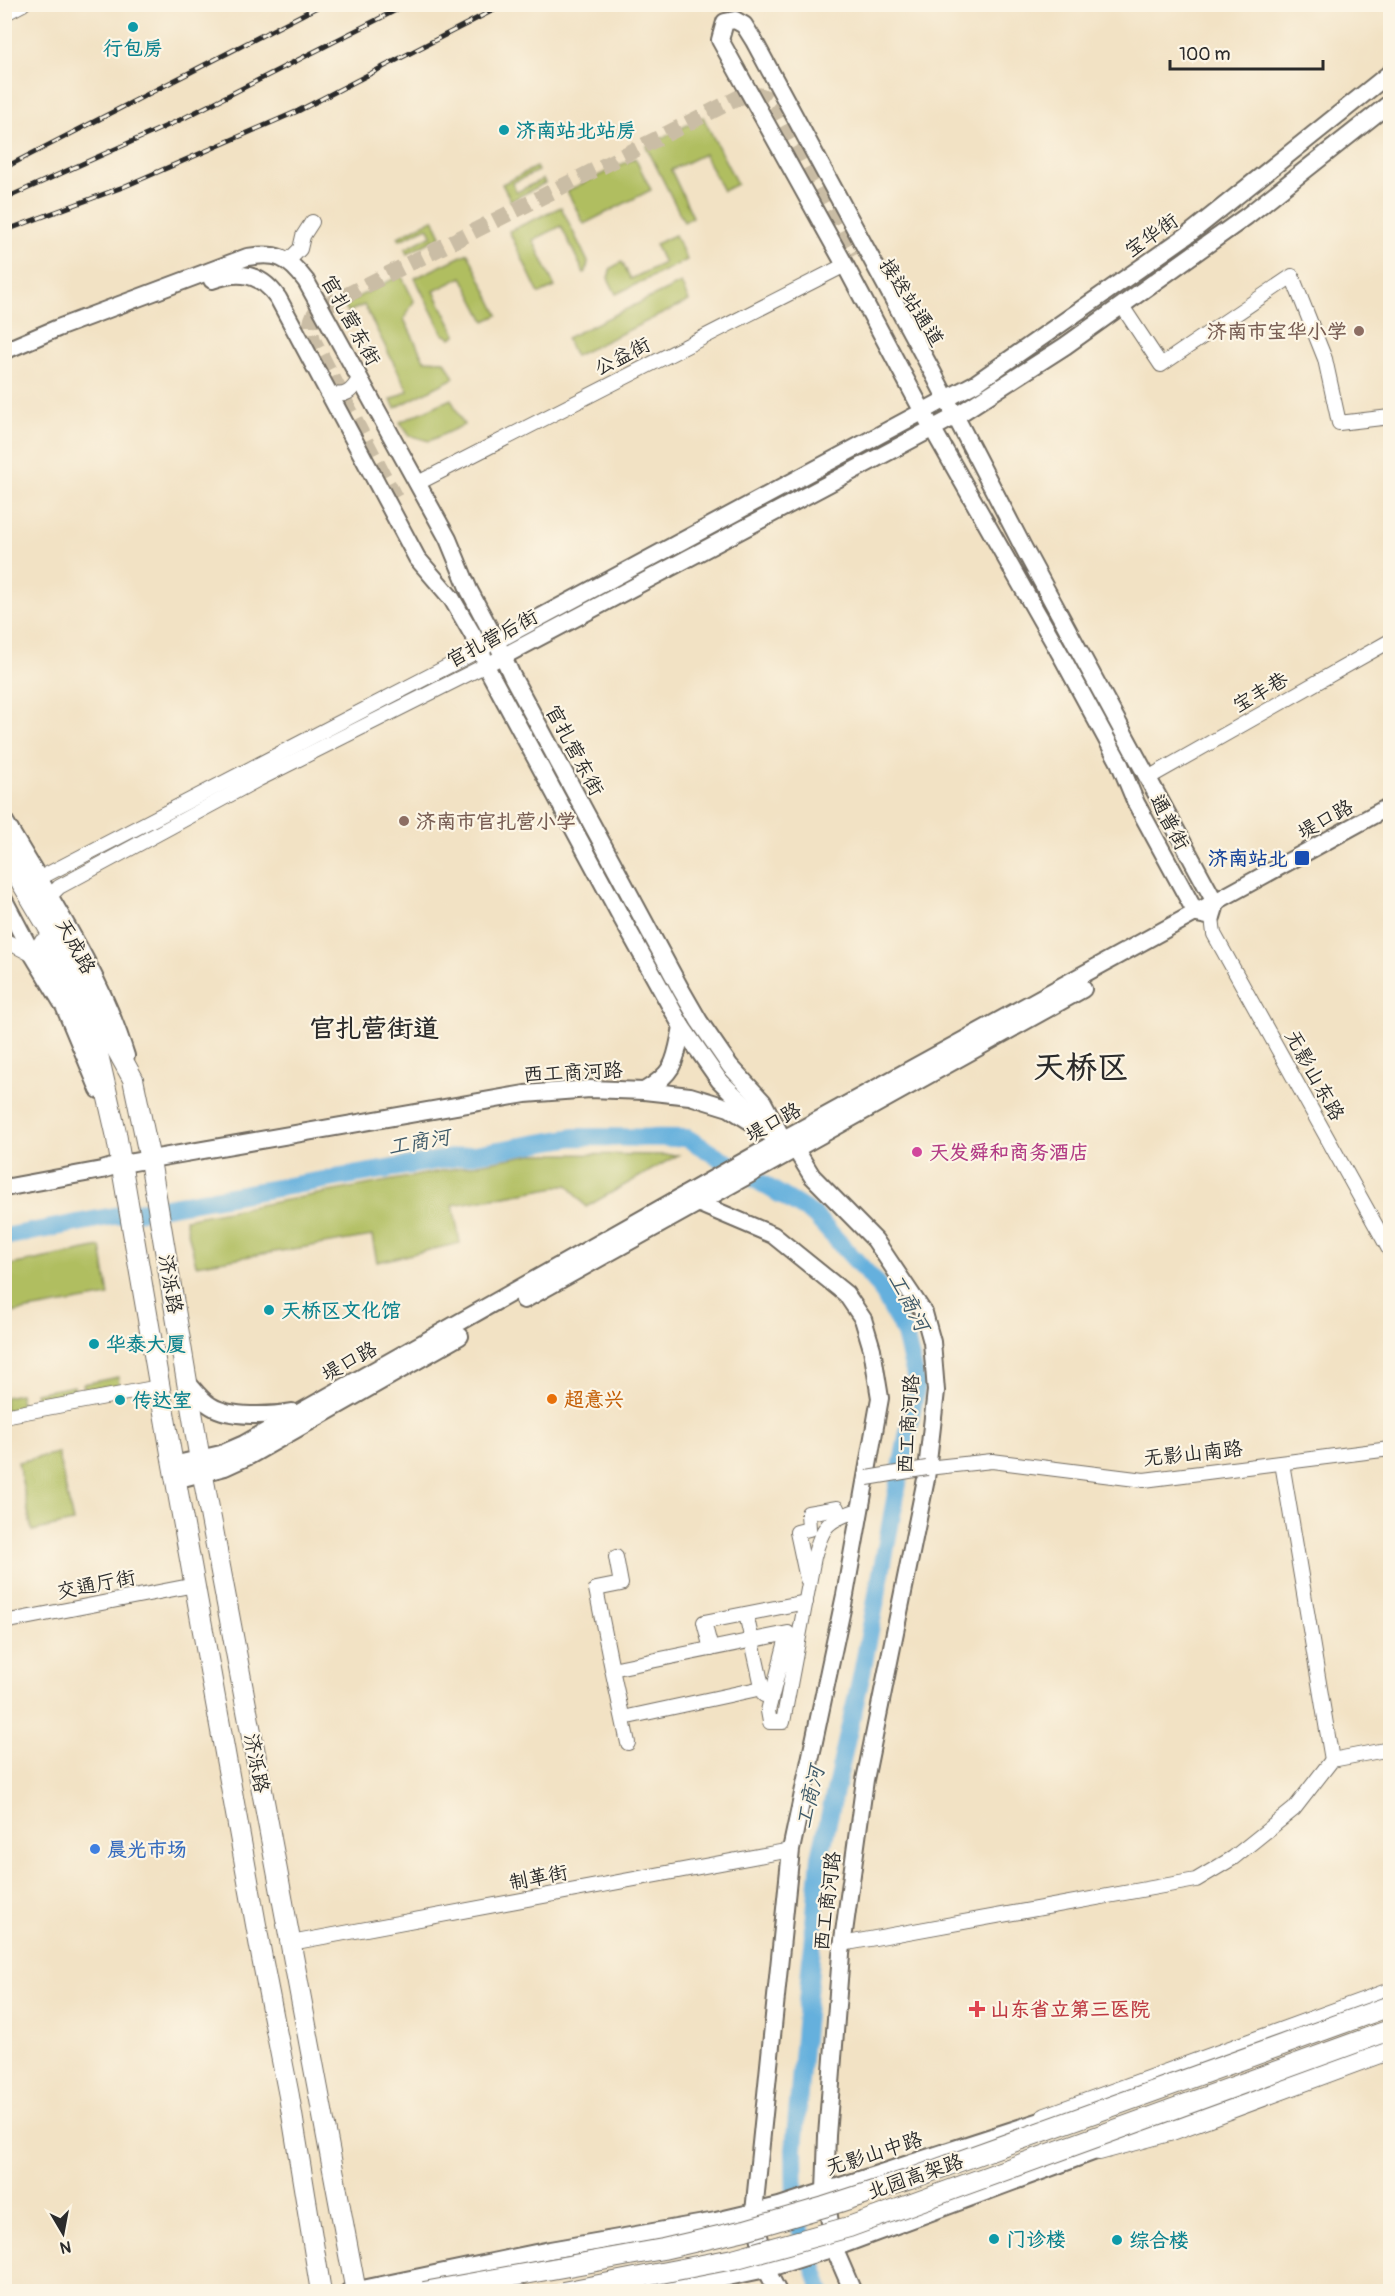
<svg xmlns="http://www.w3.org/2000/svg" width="1395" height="2296" font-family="Pangolin,'LXGW WenKai TC',sans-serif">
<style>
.green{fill:#b0be60;stroke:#6e7446;stroke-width:1.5}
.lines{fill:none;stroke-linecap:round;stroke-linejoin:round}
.river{stroke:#65b0dd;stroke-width:18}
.major-tunnel{stroke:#cabda5;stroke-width:16;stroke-dasharray:16 8;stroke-linecap:butt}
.minor-casing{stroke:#716b61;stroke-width:16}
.major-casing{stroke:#716b61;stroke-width:20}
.highway-casing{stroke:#716b61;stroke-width:22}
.minor{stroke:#fff;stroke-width:14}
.major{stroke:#fff;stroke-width:16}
.highway{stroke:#fff;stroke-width:20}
.rail-casing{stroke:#2b2b2b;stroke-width:5}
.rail{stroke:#fcf5e5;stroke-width:3;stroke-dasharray:9;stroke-linecap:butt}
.minor-bridge-casing{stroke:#716b61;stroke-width:16;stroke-linecap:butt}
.highway-bridge-casing{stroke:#716b61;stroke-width:22;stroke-linecap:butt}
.minor-bridge{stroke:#fff;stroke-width:14}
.highway-bridge{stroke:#fff;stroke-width:20}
.culture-dot{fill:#0f9aa8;stroke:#fcf5e5;stroke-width:2}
.education-dot{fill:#8d6e63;stroke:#fcf5e5;stroke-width:2}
.transit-dot{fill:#1a4fb4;stroke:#fcf5e5;stroke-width:2}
.hotel-dot{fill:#d1479c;stroke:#fcf5e5;stroke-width:2}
.food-dot{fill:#e8710a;stroke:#fcf5e5;stroke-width:2}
.shop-dot{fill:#3f7fe0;stroke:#fcf5e5;stroke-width:2}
.health-dot{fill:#e0444e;stroke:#fcf5e5;stroke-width:2}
.labels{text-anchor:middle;stroke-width:4.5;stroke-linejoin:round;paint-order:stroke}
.culture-label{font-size:20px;font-weight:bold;fill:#0d838f;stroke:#fcf5e5;text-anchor:start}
.street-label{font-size:20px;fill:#2b2b2b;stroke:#fcf5e5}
.education-label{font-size:20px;font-weight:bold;fill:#785e54;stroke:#fcf5e5;text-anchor:end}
.transit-label{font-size:20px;font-weight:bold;fill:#164399;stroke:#fcf5e5;text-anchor:end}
.hotel-label{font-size:20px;font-weight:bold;fill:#b23c85;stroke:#fcf5e5;text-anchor:start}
.food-label{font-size:20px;font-weight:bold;fill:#c56008;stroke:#fcf5e5;text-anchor:start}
.shop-label{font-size:20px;font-weight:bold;fill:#366cbe;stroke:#fcf5e5;text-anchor:start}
.health-label{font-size:20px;font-weight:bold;fill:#be3a42;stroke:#fcf5e5;text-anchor:start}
.water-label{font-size:21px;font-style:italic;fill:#3f5a69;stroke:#fcf5e5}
.district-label{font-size:26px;font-weight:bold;fill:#2b2b2b;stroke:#fcf5e5}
.town-label{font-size:32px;font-weight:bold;fill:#2b2b2b;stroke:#fcf5e5}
</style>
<rect width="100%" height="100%" fill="#fcf5e5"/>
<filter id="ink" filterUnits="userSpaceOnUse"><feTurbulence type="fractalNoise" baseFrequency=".0167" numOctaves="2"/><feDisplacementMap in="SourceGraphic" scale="12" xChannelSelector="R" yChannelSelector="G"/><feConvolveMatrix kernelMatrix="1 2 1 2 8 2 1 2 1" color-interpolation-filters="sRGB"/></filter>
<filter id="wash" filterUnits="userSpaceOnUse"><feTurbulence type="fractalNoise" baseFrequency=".008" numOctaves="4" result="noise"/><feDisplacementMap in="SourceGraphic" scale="24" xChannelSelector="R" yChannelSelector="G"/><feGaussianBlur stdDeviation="1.35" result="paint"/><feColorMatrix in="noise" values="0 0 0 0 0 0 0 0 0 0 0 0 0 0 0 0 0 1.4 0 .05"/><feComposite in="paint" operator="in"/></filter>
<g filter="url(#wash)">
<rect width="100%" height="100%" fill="#f2e2c4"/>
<g class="green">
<polygon points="703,117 737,184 723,191 704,154 671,170 693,217 684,222 646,146"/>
<polygon points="635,158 651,190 584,224 567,191"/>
<polygon points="536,167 538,171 512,183 517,192 543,179 545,183 511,201 502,184"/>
<polygon points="561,207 588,262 586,272 584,273 561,226 533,240 555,287 539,294 509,231"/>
<polygon points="433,219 441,236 407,254 405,249 432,235 428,227 400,240 398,237"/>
<polygon points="675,235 687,260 616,294 608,278 611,268 622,262 631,279 664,263 655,244"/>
<polygon points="468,253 498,315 485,321 462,277 434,291 456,335 451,338 443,334 415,278"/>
<polygon points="401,275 414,301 404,319 424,360 445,361 454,378 395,408 391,400 408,391 364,305 348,312 344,304"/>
<polygon points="681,283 689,301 575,356 566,338"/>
<polygon points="451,399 464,425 429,441 409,435 400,422"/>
<polygon points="532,1154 678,1155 586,1207 568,1185 453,1205 460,1243 377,1262 372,1236 196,1265 185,1219"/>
<polygon points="101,1247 109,1296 5,1314 5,1266"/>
<polygon points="118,1377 120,1389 85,1395 83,1384"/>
<polygon points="74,1386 76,1397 39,1405 35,1393"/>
<polygon points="20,1394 22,1409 5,1412 5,1397"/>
<polygon points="58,1453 73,1522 32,1531 18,1462"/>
</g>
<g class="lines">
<polyline class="river" points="4,1237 119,1215 574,1137 687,1138 814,1215 880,1287 905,1334 917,1384 862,1673 820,1857 794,2149 795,2214 822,2292"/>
</g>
</g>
<g filter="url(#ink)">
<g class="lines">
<path class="major-tunnel" d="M395 498 313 340C310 328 309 321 317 310L740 97C760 93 763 94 778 107L857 254"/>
<g class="minor-casing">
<g id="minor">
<polyline points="4,14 23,4"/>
<polyline points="288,261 300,249 303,236 312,222"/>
<polyline points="1122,306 1161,365 1292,276 1325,359 1339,423 1390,417"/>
<path d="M331 393C345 398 352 391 359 379"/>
<polyline points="418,483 845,265"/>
<polyline points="1148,778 1390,641"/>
<polyline points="38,879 489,645"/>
<polyline points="49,897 59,887 259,779 502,657"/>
<polyline points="1212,917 1214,934 1390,1251"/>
<polyline points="4,940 33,955"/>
<polyline points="4,1416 159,1387"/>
<polyline points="1282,1463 1332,1760"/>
<polyline points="927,1468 992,1461 1144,1480 1390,1449"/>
<path d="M616 1557 621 1584 596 1589 612 1669 788 1633 768 1711 770 1722H783L814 1557C823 1525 827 1520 859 1510"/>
<polyline points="807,1579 797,1532 809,1529 808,1513 837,1508 840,1516"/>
<polyline points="746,1614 764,1695"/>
<polyline points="4,1622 195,1585"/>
<polyline points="711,1649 704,1622 806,1602"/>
<polyline points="612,1669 628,1743"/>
<polyline points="623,1718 762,1688"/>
<polyline points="291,1943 791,1850"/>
<polyline points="842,1944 1196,1880 1233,1858 1294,1809 1332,1760 1390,1749"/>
</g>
</g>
<g class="major-casing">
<g id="major">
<polygon points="735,20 744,25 754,41 933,373 1022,545 1216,904 1212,917 1197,914 1191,904 1136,803 1119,762 1062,657 923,412 845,265 720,40 725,22"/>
<path d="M212 280C239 270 261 273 278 298L417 558 452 599 481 649 486 666 620 915 682 1027 719 1080 758 1118"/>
<path d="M4 351 58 328 247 257C277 252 288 257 306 281L448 539 469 590 496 641 512 676 680 988 699 1021 730 1066 763 1102 779 1132"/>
<polyline points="496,641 976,383 1189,234 1390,73"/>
<polyline points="502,657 956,416 1065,346 1247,216 1390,103"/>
<path d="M4 820C48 896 100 971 126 1056"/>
<polyline points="4,900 33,955 64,1006 99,1090"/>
<path d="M644 1091C676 1072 675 1061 682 1027"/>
<polyline points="4,1188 102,1170 122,1164 525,1094 590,1089 644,1091 690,1096 729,1108 796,1150 812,1176 875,1240 924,1313 932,1342 936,1391 926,1479 865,1780 841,1954 827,2136 825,2191 834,2248 853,2292"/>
<polyline points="693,1201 773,1235 846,1294 863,1319 872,1349 880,1398 845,1595 791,1850 754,2212 766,2269 778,2292"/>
<polyline points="524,1300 1083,989"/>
<path d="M187 1382C194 1390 202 1401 211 1406 230 1418 271 1416 292 1412"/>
<polyline points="173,1465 221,1454 244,1444 780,1141 1390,806"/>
<polyline points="175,1480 225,1467 249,1456 460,1336"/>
<polyline points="348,2292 550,2250 716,2221 779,2206 1056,2116"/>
<polyline points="657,2292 766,2269 834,2248 1109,2146"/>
</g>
</g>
<g class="highway-casing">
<g id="highway">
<polyline points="4,853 70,964 133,1079 150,1160 200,1460 356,2292"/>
<polyline points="43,944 80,1010 97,1050 116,1133 173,1465 262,1958 289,2096 321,2292"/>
<polyline points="1046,2118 1390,1993"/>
<polyline points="1099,2150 1169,2131 1390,2049"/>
</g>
</g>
<use href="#minor" class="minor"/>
<use href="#major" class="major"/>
<use href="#highway" class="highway"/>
<g class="rail-casing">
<g id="rail">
<polyline points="4,168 323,4"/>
<polyline points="4,199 182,119 408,4"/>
<polyline points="4,231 123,187 298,111 505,4"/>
</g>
</g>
<use href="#rail" class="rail"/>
<g class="minor-bridge-casing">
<polyline id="minor-bridge" points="867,1478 927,1468"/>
</g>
<g class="highway-bridge-casing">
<g id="highway-bridge">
<polyline points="424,2292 663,2249 745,2230 824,2207 910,2179 1390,2006"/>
<polyline points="563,2292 733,2259 849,2227 1390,2030"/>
</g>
</g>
<use href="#minor-bridge" class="minor-bridge"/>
<use href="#highway-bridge" class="highway-bridge"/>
</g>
</g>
<g class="culture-dot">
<circle cx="133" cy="27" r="6"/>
<circle cx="504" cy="130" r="6"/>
<circle cx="269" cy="1310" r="6"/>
<circle cx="94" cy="1344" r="6"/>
<circle cx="120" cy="1400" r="6"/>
<circle cx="994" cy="2239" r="6"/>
<circle cx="1117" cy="2240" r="6"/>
</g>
<g class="education-dot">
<circle cx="1359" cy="331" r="6"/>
<circle cx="404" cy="821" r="6"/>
</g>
<rect class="transit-dot" x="1294" y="850" width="16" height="16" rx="3"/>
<circle class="hotel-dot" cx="917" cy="1152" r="6"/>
<circle class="food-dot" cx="552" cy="1399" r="6"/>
<circle class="shop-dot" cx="95" cy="1849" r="6"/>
<path class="health-dot" d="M974 2000h6v6h6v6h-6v6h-6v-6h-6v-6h6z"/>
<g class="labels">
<g class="culture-label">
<text x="133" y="55" text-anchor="middle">行包房</text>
<text x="516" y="137">济南站北站房</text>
<text x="281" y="1317">天桥区文化馆</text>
<text x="106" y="1351">华泰大厦</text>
<text x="132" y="1407">传达室</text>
<text x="1006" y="2246">门诊楼</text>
<text x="1129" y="2247">综合楼</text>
</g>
<g class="street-label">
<text transform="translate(1151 235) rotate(-35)" y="7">宝华街</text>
<text transform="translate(912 302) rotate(57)" y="7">接送站通道</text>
<text transform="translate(351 320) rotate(61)" y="7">官扎营东街</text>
<text transform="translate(622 356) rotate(-27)" y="7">公益街</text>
<text transform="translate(492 638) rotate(-28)" y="7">官扎营后街</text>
<text transform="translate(1260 692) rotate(-30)" y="7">宝丰巷</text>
<text transform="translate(575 750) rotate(62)" y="7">官扎营东街</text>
<text transform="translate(1325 819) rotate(-29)" y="7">堤口路</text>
<text transform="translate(1170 822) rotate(62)" y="7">通普街</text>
<text transform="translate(76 946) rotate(61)" y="7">天成路</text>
<text transform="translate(573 1072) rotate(-3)" y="7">西工商河路</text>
<text transform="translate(1315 1075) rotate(61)" y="7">无影山东路</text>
<text transform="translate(773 1122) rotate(-29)" y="7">堤口路</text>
<text transform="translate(171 1284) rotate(80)" y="7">济泺路</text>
<text transform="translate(349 1361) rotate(-29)" y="7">堤口路</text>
<text transform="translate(908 1424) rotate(-86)" y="7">西工商河路</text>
<text transform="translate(1193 1453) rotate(-6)" y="7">无影山南路</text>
<text transform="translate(96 1584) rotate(-11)" y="7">交通厅街</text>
<text transform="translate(257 1763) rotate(79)" y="7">济泺路</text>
<text transform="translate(538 1877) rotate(-11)" y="7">制革街</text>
<text transform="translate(827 1901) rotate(-83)" y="7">西工商河路</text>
<text transform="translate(874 2153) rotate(-18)" y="7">无影山中路</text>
<text transform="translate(915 2176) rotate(-19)" y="7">北园高架路</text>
</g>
<g class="education-label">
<text x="1347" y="338">济南市宝华小学</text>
<text x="416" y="828" text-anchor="start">济南市官扎营小学</text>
</g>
<g class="transit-label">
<text x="1288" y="865">济南站北</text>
</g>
<g class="hotel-label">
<text x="929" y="1159">天发舜和商务酒店</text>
</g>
<g class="food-label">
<text x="564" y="1406">超意兴</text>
</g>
<g class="shop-label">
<text x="107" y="1856">晨光市场</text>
</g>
<g class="health-label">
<text x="990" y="2016">山东省立第三医院</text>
</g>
<g class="water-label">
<text transform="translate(419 1142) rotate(-10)" y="7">工商河</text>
<text transform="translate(909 1302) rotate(62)" y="7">工商河</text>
<text transform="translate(810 1797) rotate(-77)" y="7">工商河</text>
</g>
<g class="district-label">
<text x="374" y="1037">官扎营街道</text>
</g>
<g class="town-label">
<text x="1081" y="1078">天桥区</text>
</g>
</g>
<rect width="1395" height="2296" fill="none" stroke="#fcf5e5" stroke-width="24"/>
<g transform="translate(63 2233) rotate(170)" stroke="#fcf5e5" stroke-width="4.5" paint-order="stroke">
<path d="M0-4.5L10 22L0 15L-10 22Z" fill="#2b2b2b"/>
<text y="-9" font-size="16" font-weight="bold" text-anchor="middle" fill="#2b2b2b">N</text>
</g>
<path d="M1170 60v9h153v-9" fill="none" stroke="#2b2b2b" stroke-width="3"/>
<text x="1179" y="60" font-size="18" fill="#2b2b2b" stroke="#fcf5e5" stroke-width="4.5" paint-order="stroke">100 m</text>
</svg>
